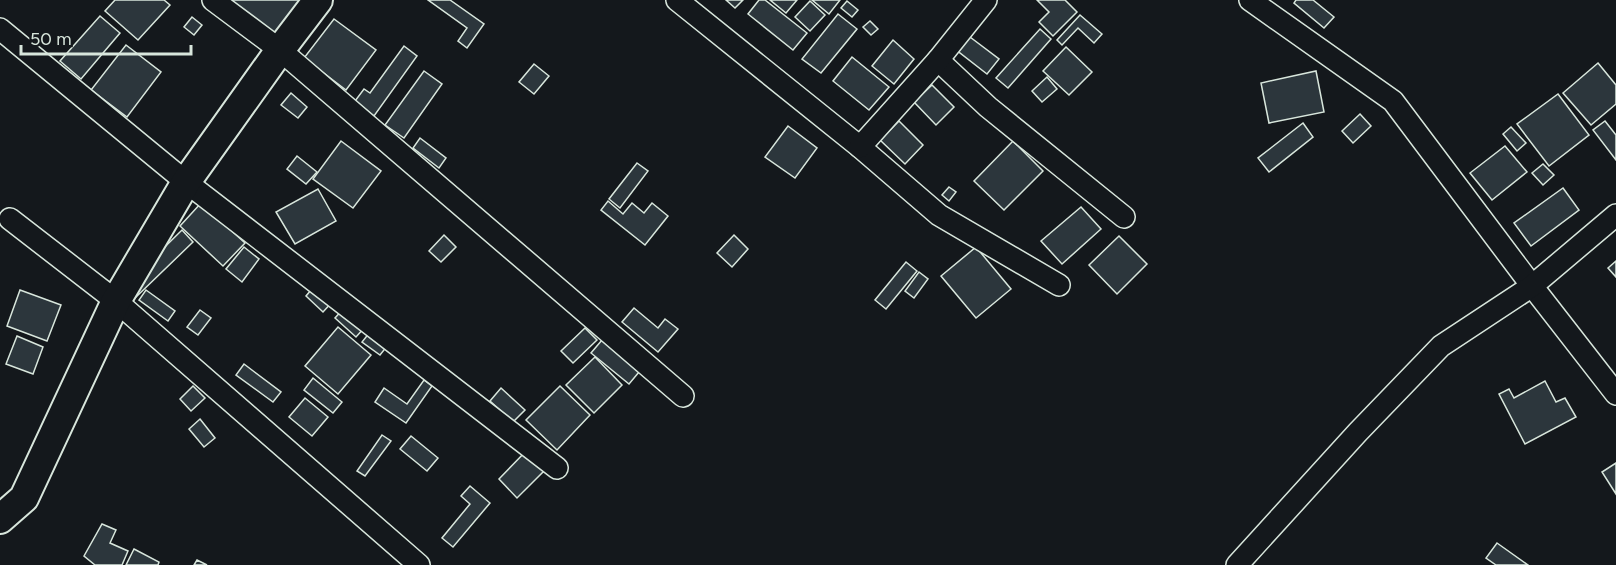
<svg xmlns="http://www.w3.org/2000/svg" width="1616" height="565" font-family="Figtree,sans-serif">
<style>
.building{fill:#2c363c;stroke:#d8e6dc;stroke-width:1.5}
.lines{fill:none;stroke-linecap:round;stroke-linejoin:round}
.street-casing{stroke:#d8e6dc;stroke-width:24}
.secondary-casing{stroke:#d8e6dc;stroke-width:32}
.street{stroke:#14181c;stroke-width:21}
.secondary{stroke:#14181c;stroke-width:28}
</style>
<rect width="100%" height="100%" fill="#14181c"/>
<g class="building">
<polygon points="115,0 164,0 170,5 138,40 105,11"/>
<polygon points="228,0 300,0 274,35"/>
<polygon points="428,0 450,0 484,24 467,48 458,41 467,28"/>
<polygon points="726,0 743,0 735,8"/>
<polygon points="759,0 765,0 807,33 793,50 748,14"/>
<polygon points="770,0 797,0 786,13"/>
<polygon points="812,0 840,0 829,14"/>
<polygon points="1037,0 1065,0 1077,12 1053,36 1039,22 1049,12"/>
<polygon points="1296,0 1313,0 1334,17 1324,28 1294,3"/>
<polygon points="810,1 825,15 810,31 795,17"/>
<polygon points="847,1 858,10 852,17 841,8"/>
<polygon points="838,14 857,29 821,73 802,59"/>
<polygon points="1080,15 1102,34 1094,43 1078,28 1062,45 1057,40"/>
<polygon points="100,16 120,33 81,79 60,61"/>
<polygon points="192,17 202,25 194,35 184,27"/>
<polygon points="334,19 376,50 346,90 304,58"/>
<polygon points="870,21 878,29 871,35 863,27"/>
<polygon points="1040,29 1051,39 1008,88 996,78"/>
<polygon points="966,34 999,59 987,74 955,49"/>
<polygon points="893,40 914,59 894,84 872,66"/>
<polygon points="126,45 161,72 127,117 91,90"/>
<polygon points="404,46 417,56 374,116 355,101 364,89 370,93"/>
<polygon points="1066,47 1092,72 1069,95 1043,71"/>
<polygon points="852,57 889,87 869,110 833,81"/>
<polygon points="1598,63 1616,85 1616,104 1591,125 1563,93"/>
<polygon points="534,64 549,76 534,94 519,82"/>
<polygon points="424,71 442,84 404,138 385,125"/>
<polygon points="1316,71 1324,112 1269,123 1261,83"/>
<polygon points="1047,77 1057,89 1042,102 1032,91"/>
<polygon points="932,85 954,107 936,125 914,102"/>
<polygon points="291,93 307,107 298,118 281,105"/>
<polygon points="1558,94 1589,135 1549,166 1517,124"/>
<polygon points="1360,114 1371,126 1353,143 1342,131"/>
<polygon points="899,121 923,145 905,164 880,140"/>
<polygon points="1605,121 1616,135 1616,160 1593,130"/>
<polygon points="1303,123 1313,137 1269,172 1258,158"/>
<polygon points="788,126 817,148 795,178 765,157"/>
<polygon points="1511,127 1526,143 1517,151 1503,134"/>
<polygon points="420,138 446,158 439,168 413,148"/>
<polygon points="341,141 381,171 353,208 313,179"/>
<polygon points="1013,141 1043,171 1004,210 974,181"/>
<polygon points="1505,146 1527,172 1492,200 1470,173"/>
<polygon points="297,156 317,172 306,184 287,169"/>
<polygon points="637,163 648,171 620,208 609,199"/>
<polygon points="1543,164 1554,175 1543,185 1532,173"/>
<polygon points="949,187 956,192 949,201 942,195"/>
<polygon points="1563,188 1579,210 1531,246 1514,223"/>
<polygon points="318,189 336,221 295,244 276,212"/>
<polygon points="608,201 623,214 632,203 644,213 652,203 668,216 645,245 601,210"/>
<polygon points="201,203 245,243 223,266 180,226"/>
<polygon points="1081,207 1101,229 1062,264 1041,241"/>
<polygon points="182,230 193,242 135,298 124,287"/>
<polygon points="444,235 456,247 441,262 429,251"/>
<polygon points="734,235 748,249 732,267 717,253"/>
<polygon points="1119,236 1147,264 1117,294 1089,265"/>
<polygon points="244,247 259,259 242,282 226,269"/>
<polygon points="976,247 1011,289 976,318 941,276"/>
<polygon points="1616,261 1616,277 1608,268"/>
<polygon points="906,262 917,271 886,309 875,300"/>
<polygon points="919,272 928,279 914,298 905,291"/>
<polygon points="316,284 334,300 323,312 306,296"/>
<polygon points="20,290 61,305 47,341 7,326"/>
<polygon points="146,290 175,311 168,321 139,300"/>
<polygon points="344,308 365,327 356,337 335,318"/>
<polygon points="634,308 658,328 665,319 678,329 658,352 622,322"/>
<polygon points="200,310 211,318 198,335 187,327"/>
<polygon points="338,327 371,355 338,394 305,366"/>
<polygon points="585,328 597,340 573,363 561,351"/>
<polygon points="370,332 388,345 380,355 362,342"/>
<polygon points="17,336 43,347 33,374 6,364"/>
<polygon points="602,340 639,372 629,384 591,353"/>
<polygon points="595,357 622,385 594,413 566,385"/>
<polygon points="244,364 281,392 273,402 236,375"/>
<polygon points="313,378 342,402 333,413 304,390"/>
<polygon points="424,380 432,386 406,423 375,402 384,388 407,404"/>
<polygon points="1545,381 1556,402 1565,398 1576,417 1525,444 1499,394 1509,389 1514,398"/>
<polygon points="193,386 205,398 191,411 180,399"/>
<polygon points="560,386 590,415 557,450 526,420"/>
<polygon points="501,388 525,410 513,422 490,401"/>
<polygon points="305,398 328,417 312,436 289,417"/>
<polygon points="200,419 215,438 204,447 189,429"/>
<polygon points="382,435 391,441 365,476 357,471"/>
<polygon points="411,436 438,458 427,471 400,449"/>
<polygon points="528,449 547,468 517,498 499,479"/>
<polygon points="1616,463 1616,494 1602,472"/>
<polygon points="470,486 490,503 453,547 442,538 470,504 461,496"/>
<polygon points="102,524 116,530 110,543 128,551 122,565 95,565 84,556"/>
<polygon points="1497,543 1528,565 1496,565 1486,558"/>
<polygon points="134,549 159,562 158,565 126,565"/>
<polygon points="197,560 207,565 194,565"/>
</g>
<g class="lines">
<g class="street-casing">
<g id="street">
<polyline points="213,0 280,50 683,396"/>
<polyline points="677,0 860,147 939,215 1059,285"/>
<polyline points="1250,0 1393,101 1532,286 1616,394"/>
<polyline points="0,29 186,182 557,468"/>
<polyline points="938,60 988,107 1124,217"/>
<polyline points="860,147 938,60 986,0"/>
<polyline points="10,219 116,301 419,565"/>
<polyline points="1237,565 1358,432 1441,346 1532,286 1616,215"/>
</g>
</g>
<g class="secondary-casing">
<polyline id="secondary" points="0,519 24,498 116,301 186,182 280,50 318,0"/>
</g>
<use href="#street" class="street"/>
<use href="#secondary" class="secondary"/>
</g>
<path d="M21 45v9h170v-9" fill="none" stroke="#d8e6dc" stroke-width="3"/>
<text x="30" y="45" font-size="18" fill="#d8e6dc" stroke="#14181c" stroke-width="4.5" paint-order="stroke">50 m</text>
</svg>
